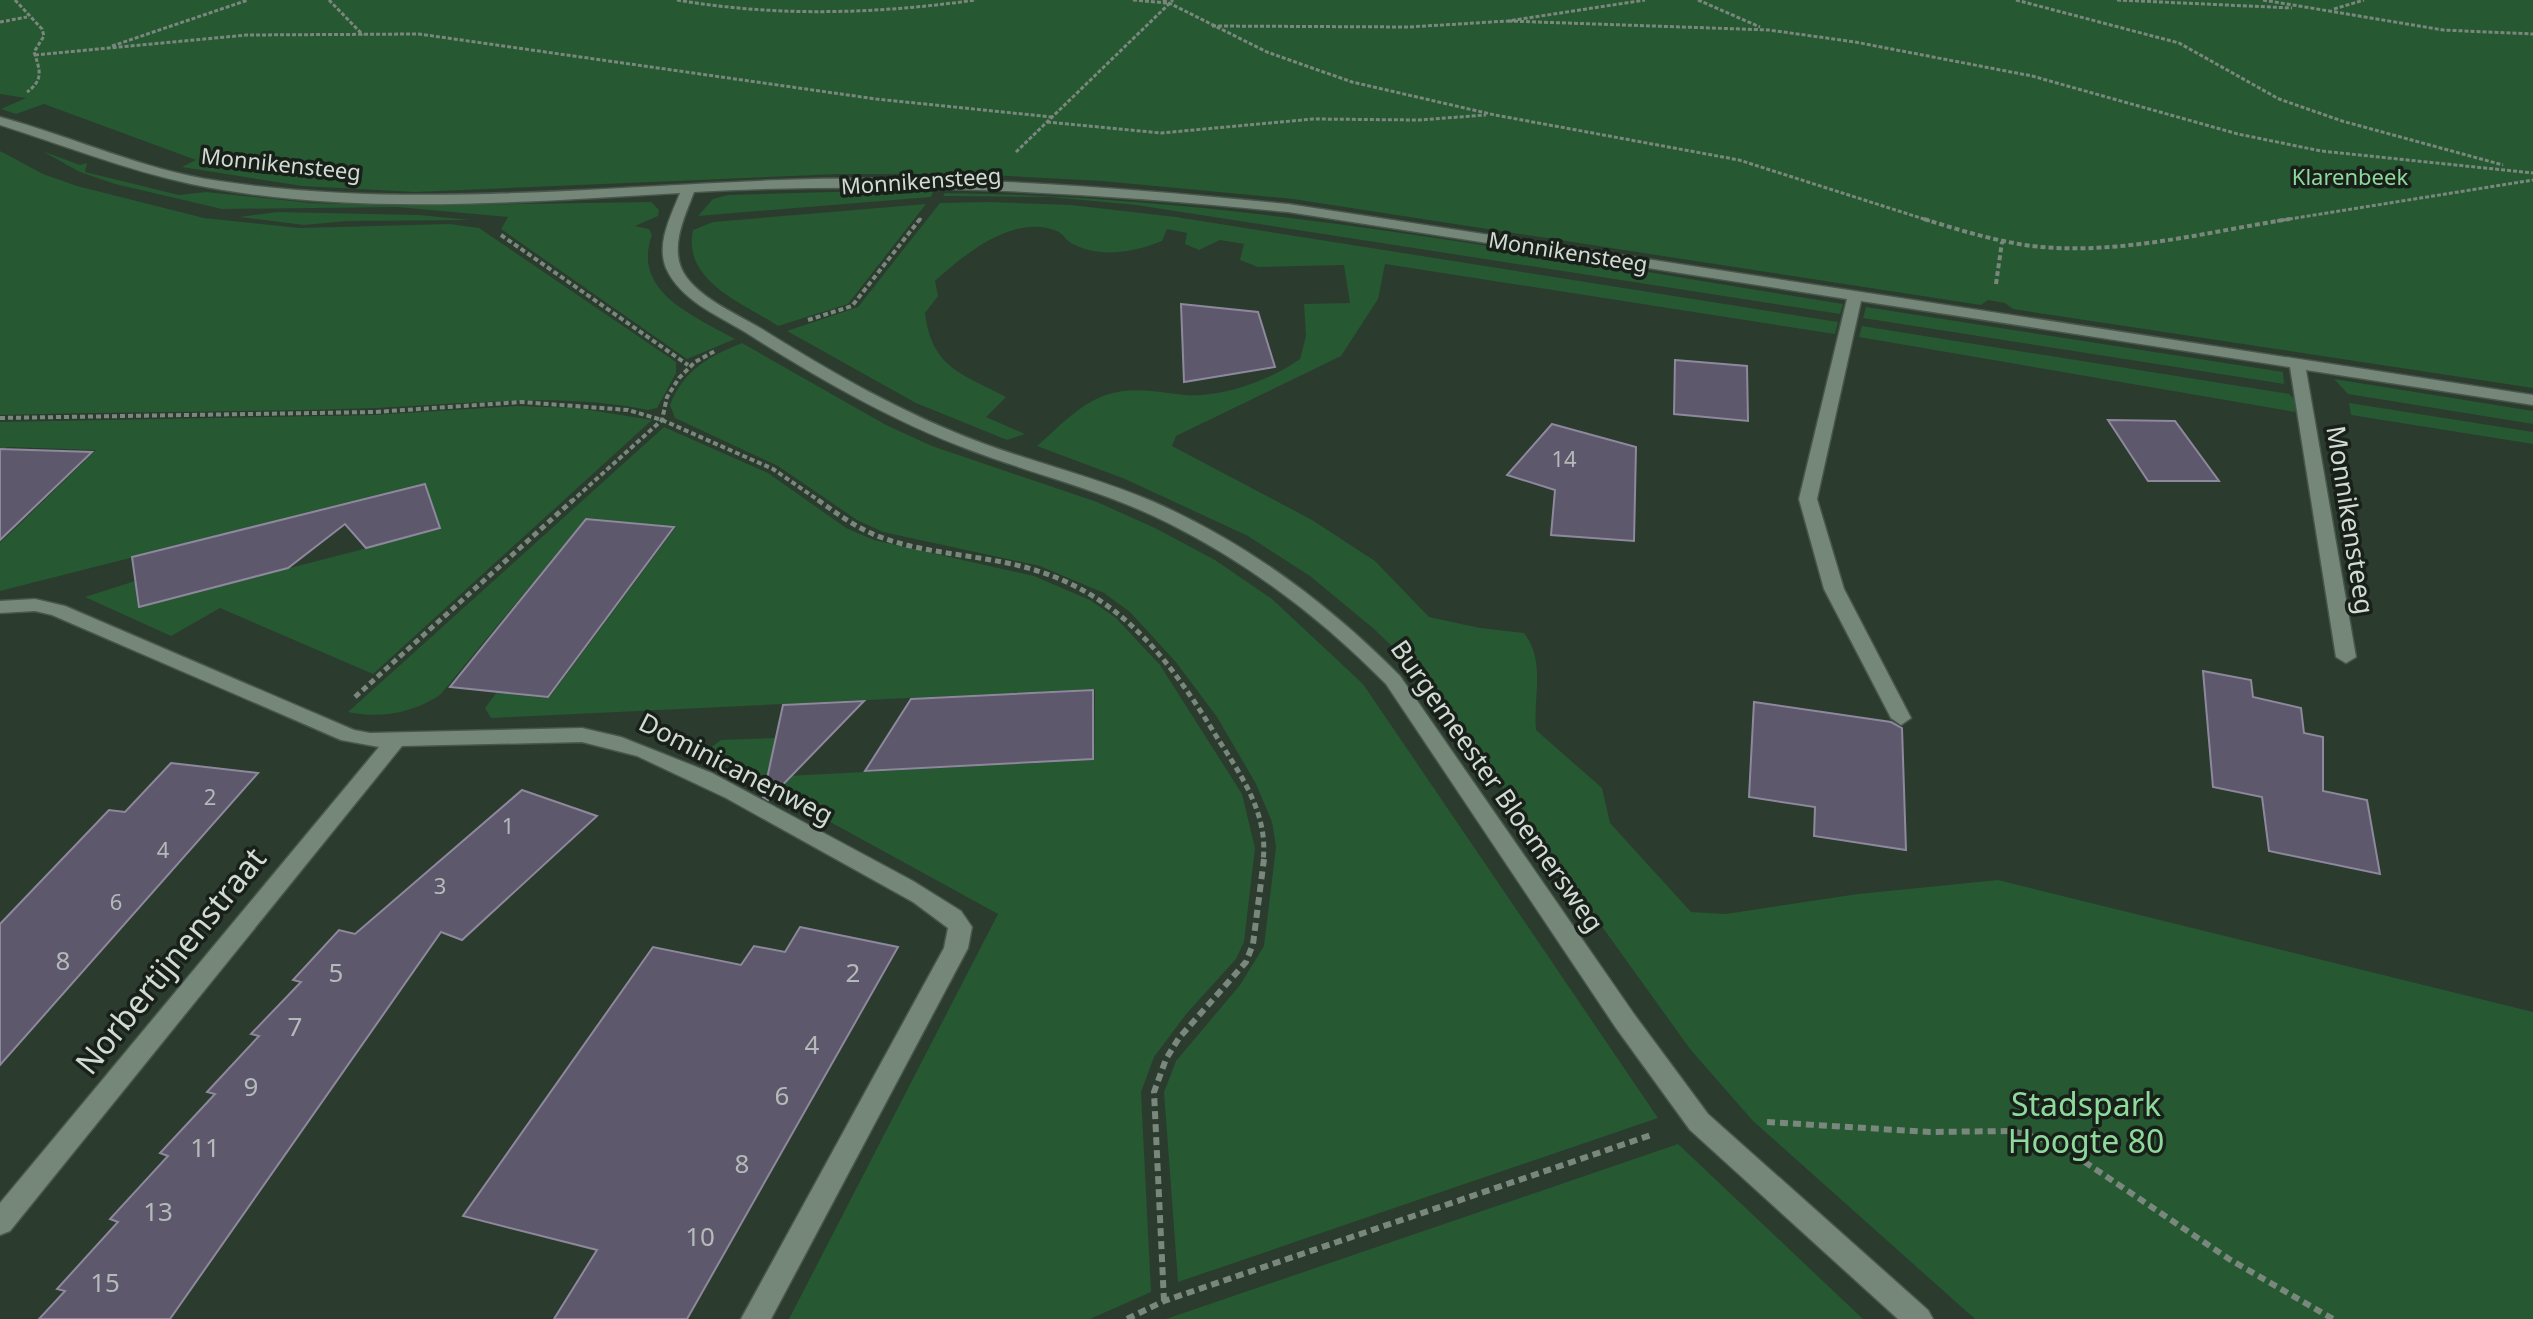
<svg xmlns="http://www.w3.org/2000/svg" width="2533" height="1319" font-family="'Noto Sans',sans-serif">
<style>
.green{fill:#265832}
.building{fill:#5d586b;stroke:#8e889d;stroke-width:2}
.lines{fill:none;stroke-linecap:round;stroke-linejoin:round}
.minor-casing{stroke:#48564b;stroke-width:3}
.path-far3{stroke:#7a877d;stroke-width:3;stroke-dasharray:4 2;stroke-linecap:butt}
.path-far2{stroke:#7a877d;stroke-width:4;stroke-dasharray:5 3;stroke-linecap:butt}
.path-far1{stroke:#7a877d;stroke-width:5;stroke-dasharray:6 4;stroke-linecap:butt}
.path{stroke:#7a877d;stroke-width:6;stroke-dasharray:8 5;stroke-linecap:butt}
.minor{fill:#758778;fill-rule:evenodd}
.labels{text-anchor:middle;stroke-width:7;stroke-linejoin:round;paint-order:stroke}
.far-street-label{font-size:22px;fill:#d1dbd3;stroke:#19201a}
.far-park-label{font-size:22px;fill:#8dda9c;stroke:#19201a}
.number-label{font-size:22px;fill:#b4bab9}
.street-label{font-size:26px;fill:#d1dbd3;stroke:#19201a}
.near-number-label{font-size:26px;fill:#b4bab9}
.near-street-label{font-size:32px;fill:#d1dbd3;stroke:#19201a}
.near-park-label{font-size:32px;fill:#8dda9c;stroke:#19201a}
</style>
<rect width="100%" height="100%" fill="#2b3b2e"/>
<g class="green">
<polygon points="0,0 2533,0 2533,388 2013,309 2005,303 1988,300 1981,305 1293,199 1102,181 970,174 840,174 415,192 302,186 182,167 196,160 44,104 16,114 1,109 26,98 0,94 0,23 14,19 0,21"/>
<path d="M0 151 43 174 77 186 204 218 300 228 450 224 479 228 676 362V373L657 408 648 410C557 392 468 404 376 408 251 412 125 412 0 415Z"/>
<path d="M42 151 80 165 87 163 85 172 179 195 206 192 311 203 401 206 651 202 659 210 658 216 635 226 649 229 652 235C631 292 695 316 735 339L687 359 501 229 508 217 397 207 222 209 115 184 80 172Z"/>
<polygon points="831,192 933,192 931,197 698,216 713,199 728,195"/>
<path d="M945 193C1247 196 1546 257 1843 304L1840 314 1136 205 1051 197 943 196Z"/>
<path d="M989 202 1071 205 1176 217 1838 322 1835 334 1385 264 1378 299 1341 356 1176 436 1172 446 1312 520 1375 561 1429 617 1480 628 1524 633C1546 662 1533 696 1536 730L1602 788 1610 823 1691 912 1726 914 1858 894 1998 880 2533 1012V1319H1975L1753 1121 1690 1049 1419 672 1374 629 1310 576 1248 536 1125 479 1037 446C1058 428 1079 404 1106 395 1133 386 1157 392 1185 395 1221 398 1271 380 1300 359L1306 336 1304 304 1350 303 1344 265 1258 267 1240 260 1244 244 1220 240 1199 250 1185 244 1187 233 1167 229 1162 241C1135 252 1099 259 1071 243 1066 240 1063 234 1057 231 1013 213 964 255 935 281L938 296 925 313C932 368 961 373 1006 397L986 417 1025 434 1007 440 916 403 787 331 858 307 940 203Z"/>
<path d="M926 204 848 304 778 326C743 303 682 281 693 230L713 222Z"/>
<polygon points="277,212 419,215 470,220 347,221 304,225 239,217"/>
<polygon points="1866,307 2283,372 2284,384 1863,318"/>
<polygon points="1862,326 2289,394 2294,399 2295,412 1859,337"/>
<path d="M742 343 886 425 932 446 1097 502 1155 528 1215 560 1272 599 1363 684 1658 1118 1178 1282 1164 1092 1176 1061 1240 985 1264 946 1276 847 1272 822 1256 784 1217 717 1175 661 1130 612 1104 593 1040 566 883 532 857 520 778 466 675 418 670 405C683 370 710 356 742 343Z"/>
<polygon points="2334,379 2533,411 2533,424 2348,394"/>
<polygon points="2349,403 2533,432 2533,444 2351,415"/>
<polygon points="518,406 577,408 652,420 373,674 220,608 171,636 85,597 135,581 138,607 441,529 425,483 0,591 0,543 96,450 7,447 0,454 0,422 373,415"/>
<path d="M664 427 768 473 846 528 874 540 1034 576 1090 600 1116 618 1160 665 1242 794 1255 848 1244 942 1236 959 1187 1013 1154 1057 1141 1092 1151 1292 1090 1319H789L998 914 708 755 709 749 721 740 775 738 768 777 1094 760 1095 689 491 718 485 708 496 693 549 698 676 527 586 518 441 694C415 713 379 719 348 712Z"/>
<polygon points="1678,1144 1863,1319 1166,1319"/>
</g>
<g class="building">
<polygon points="1181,304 1258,312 1275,367 1184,382"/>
<polygon points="1675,360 1747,366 1748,421 1674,414"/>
<polygon points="2108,420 2175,421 2219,481 2148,481"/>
<polygon points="1552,424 1636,447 1634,541 1551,535 1555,490 1507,475"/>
<polygon points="0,449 92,452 0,540"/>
<polygon points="425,484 440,528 366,548 345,524 288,568 139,607 132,557"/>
<polygon points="586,519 674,527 548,697 450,687"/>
<polygon points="2203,671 2251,680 2253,697 2301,708 2304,733 2323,737 2323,791 2367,800 2380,874 2269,851 2262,797 2213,787"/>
<polygon points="1093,690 1093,759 865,771 911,699"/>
<polygon points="864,701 768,800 763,797 783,705"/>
<polygon points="1754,702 1891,722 1902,728 1906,850 1814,836 1815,807 1749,797"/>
<polygon points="171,763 258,773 0,1065 0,924 109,810 125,812"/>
<polygon points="522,790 597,816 462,940 441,932 170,1319 39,1319 65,1291 57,1289 118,1222 110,1219 168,1156 160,1153 215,1094 207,1092 259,1036 251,1034 301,982 293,980 339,930 355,934"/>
<polygon points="800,927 898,947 687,1319 554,1319 597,1250 463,1216 653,947 741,965 754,946 785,952"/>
</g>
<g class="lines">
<g class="minor-casing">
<g id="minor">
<path d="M0 117C74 137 143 170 219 181 405 209 593 187 780 180 950 174 1119 187 1288 204L2533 395V405L2306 370 2356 657 2346 663 2336 657 2290 367 1861 301 1817 499 1844 589 1911 718 1901 725 1891 718 1824 589 1799 499 1847 299 1288 212C1090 192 893 181 694 192 684 219 667 251 687 278 705 301 737 314 762 329 832 373 904 414 982 443 1039 464 1098 478 1154 502 1247 543 1329 604 1400 676L1634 1014 1708 1114 1928 1310 1933 1319H1898L1690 1130 1616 1028 1386 684C1322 619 1250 564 1168 523 1105 491 1036 475 970 450 890 420 816 377 745 332 717 315 680 300 666 268 656 243 671 216 680 193 519 202 350 217 191 184 126 170 63 145 0 125Z"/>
<polygon points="35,599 65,606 354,730 370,733 582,728 621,737 712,773 913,881 961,911 972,927 968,948 771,1319 741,1319 944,948 948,928 913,902 726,798 637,756 582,742 402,746 10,1231 0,1235 0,1203 379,747 341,740 52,615 35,611 0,613 0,601"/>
</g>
</g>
<g class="path-far3">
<path d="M15 0 42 29 44 36 34 52C40 70 44 80 27 92"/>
<polyline points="329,0 363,35"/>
<path d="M677 0C777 17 875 14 976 0"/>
<polyline points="1133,0 1167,3"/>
<polyline points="1163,0 1267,52 1352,82 1495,115 1739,160 1930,221"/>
<polyline points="1698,0 1760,27"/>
<polyline points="2016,0 2179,43 2279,99 2342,121 2503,165"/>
<polyline points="2117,0 2292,8"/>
<polyline points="2263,0 2443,30 2533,34"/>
<polyline points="2334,9 2364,0"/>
<polyline points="1508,21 1769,30 1855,42 2032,76 2238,134 2321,151 2533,173"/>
<polyline points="0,22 27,17"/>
<polyline points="1212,26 1409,27 1508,21 1645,0"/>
<polyline points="112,46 248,0"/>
<polyline points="35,55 247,35 419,34 876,99 1052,117"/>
<polyline points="1047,122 1161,133 1313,119 1419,120 1486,115"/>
<polyline points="1016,152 1173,0"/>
<polyline points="919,221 921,218"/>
<polyline points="2277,221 2533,180"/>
</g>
<g class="path-far2">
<path d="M1924 219C1959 230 1995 241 2032 246 2117 256 2206 232 2290 219"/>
<polyline points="501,235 688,365"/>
<polyline points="1996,284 2002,242"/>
<polyline points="808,320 852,306 920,219"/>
<polyline points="0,418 375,412 521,402 628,410 662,420 773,469 821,502"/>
<polyline points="571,502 662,420 667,397 679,378 695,362 715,351"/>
</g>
<g class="path-far1">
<path d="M818 500C836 513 854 526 875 535 927 556 988 554 1041 572 1126 600 1173 665 1218 739 1241 775 1269 815 1263 861"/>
<polyline points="355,697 573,500"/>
</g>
<g class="path">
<polyline points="1767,1122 1930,1132 2013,1131 2058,1144 2229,1259 2333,1319"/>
<polyline points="1164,1301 1154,1092 1166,1059 1179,1038 1246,962 1253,944 1264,859"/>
<polyline points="1127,1319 1164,1301 1654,1134"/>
</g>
<use href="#minor" class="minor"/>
</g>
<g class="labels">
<g class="far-street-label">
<text transform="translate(281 164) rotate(6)" y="8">Monnikensteeg</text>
<text transform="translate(921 181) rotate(-4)" y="8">Monnikensteeg</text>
<text transform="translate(1568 252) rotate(9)" y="8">Monnikensteeg</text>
</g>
<g class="far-park-label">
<text x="2350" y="185">Klarenbeek</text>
</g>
<g class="number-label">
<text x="1564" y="467">14</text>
<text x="210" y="805">2</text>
<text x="508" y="834">1</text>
<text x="163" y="858">4</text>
<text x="440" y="894">3</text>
<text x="116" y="910">6</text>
</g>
<g class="street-label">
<text transform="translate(2350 520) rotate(81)" y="9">Monnikensteeg</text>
<text transform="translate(736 769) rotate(27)" y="9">Dominicanenweg</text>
<text transform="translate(1497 786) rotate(55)" y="9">Burgemeester Bloemersweg</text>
</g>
<g class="near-number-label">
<text x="63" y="970">8</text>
<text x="336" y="982">5</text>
<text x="853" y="982">2</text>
<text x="295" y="1036">7</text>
<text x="812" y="1054">4</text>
<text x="251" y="1096">9</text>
<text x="782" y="1105">6</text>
<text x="205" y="1157">11</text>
<text x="742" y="1173">8</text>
<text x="158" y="1221">13</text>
<text x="700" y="1246">10</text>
<text x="105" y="1292">15</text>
</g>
<g class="near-street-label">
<text transform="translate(171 961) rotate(-51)" y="11">Norbertijnenstraat</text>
</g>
<g class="near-park-label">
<text x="2086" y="1116">Stadspark<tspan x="2086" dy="37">Hoogte 80</tspan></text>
</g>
</g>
</svg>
